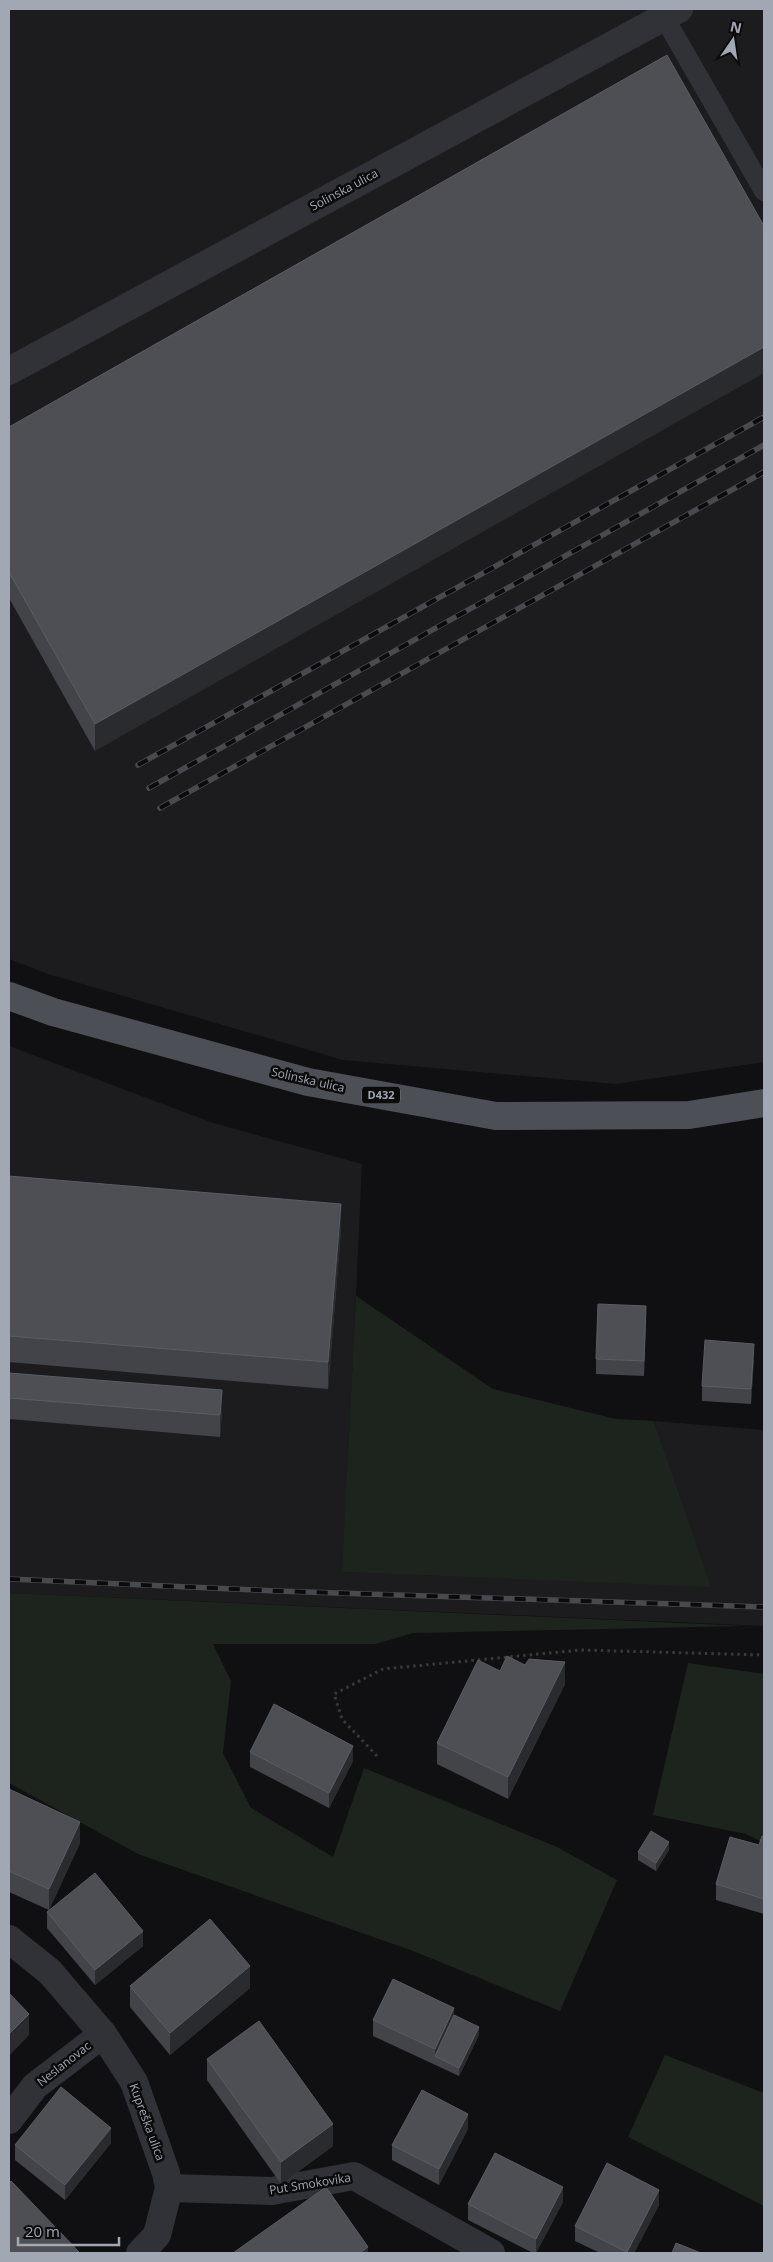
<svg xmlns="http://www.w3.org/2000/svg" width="773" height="2262" font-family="'Open Sans',sans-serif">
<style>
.built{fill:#1c1c1e}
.green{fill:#1c241d}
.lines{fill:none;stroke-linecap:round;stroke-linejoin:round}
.path{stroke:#37393e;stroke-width:3;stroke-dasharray:2.5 4;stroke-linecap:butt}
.lane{stroke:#313237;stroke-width:20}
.street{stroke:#313237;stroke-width:28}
.primary{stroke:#4d4f56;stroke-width:28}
.rail-casing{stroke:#484a50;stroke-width:5.5}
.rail{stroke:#0b0b0c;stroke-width:4;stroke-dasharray:11;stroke-linecap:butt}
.wall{fill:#43444a}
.shaded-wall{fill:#2a2b2f}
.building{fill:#4d4f55;stroke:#5a5d64}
.labels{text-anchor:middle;stroke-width:5;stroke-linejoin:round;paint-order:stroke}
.shield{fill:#0b0b0c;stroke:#747881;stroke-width:1}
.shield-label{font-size:11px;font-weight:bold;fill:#a1a7b3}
.street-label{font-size:12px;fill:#a1a7b3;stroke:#0b0b0c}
</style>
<rect width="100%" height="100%" fill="#101012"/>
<g class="built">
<polygon points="9,9 764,9 764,1062 616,1084 343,1060 48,974 9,959"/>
<polygon points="9,1046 213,1123 362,1164 343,1572 710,1586 654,1421 764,1430 764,1626 9,1593"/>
</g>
<g class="green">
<polygon points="356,1296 493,1389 616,1419 654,1421 711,1587 342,1572"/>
<polygon points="9,1593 746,1626 413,1633 376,1644 213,1644 231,1681 223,1753 251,1808 333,1857 364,1768 557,1847 617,1880 560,2011 413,1951 138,1854 9,1783"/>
<polygon points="688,1663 764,1674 764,1843 746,1834 653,1815"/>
<polygon points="665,2055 764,2093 764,2206 628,2137"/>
</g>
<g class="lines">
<polyline class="path" points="377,1756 342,1719 334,1694 383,1669 581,1650 764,1655"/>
<polyline class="lane" points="664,17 764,191"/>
<g class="street">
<polyline points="9,371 679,9"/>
<polyline points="9,1939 50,1972 103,2034 134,2082 166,2173 169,2188 157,2235 140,2253"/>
<polyline points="9,2120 35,2086 103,2034"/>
<polyline points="169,2188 272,2191 354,2176 491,2253"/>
</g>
<polyline class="primary" points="9,996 53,1012 308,1082 496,1116 689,1115 764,1103"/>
<g class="rail-casing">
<g id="rail">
<polyline points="138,765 764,417"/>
<polyline points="149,788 764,445"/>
<polyline points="160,808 764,472"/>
<polyline points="9,1579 277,1591 764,1607"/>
</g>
</g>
<use href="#rail" class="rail"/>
</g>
<g class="wall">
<polygon points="667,55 95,751 9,598 9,427"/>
<polygon points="9,1176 341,1230 328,1389 9,1362"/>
<polygon points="646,1321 644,1376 596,1374 596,1359"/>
<polygon points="754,1359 751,1404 702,1401 702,1386"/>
<polygon points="9,1373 222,1412 220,1437 9,1419"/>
<polygon points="525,1665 565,1684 508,1799 437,1764 437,1743 500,1671"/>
<polygon points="250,1752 353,1761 329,1808 250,1767"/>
<polygon points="9,1789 80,1843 49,1910 9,1892"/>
<polygon points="764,1836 764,1914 716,1900 716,1884 759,1845"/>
<polygon points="669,1850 656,1871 638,1860 638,1852"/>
<polygon points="47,1912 143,1946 95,1985 47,1928"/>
<polygon points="130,1986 250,1988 170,2055 130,2007"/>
<polygon points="454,2015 479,2035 459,2076 373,2036 373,2020"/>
<polygon points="207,2059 333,2146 281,2184 207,2080"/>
<polygon points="468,2129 439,2185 392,2160 392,2145"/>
<polygon points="111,2143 65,2200 15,2160 15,2145"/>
<polygon points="563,2202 536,2253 533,2253 468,2220 468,2204"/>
<polygon points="659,2205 634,2253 600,2253 575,2241 575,2226"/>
</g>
<g class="shaded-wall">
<polygon points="764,347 764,373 95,751 95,724"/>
<polygon points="341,1204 341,1230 328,1389 328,1362"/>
<polygon points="646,1306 646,1321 644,1376 644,1361"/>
<polygon points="754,1344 754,1359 751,1404 751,1389"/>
<polygon points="222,1390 222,1412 220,1437 220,1415"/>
<polygon points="565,1662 565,1684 508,1799 508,1777"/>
<polygon points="353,1746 353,1761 329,1808 329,1793"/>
<polygon points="80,1822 80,1843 49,1910 49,1889"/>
<polygon points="669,1842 669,1850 656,1871 656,1863"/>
<polygon points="143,1931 143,1946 95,1985 95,1970"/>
<polygon points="250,1966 250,1988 170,2055 170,2033"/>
<polygon points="454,2008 454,2023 435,2056 435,2049"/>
<polygon points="29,2014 29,2035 9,2056 9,2034"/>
<polygon points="479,2027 479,2035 459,2076 459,2068"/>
<polygon points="468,2114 468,2129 439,2185 439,2169"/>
<polygon points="333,2124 333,2146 281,2184 281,2162"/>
<polygon points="111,2128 111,2143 65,2200 65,2185"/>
<polygon points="563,2187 563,2202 536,2253 536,2239"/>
<polygon points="659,2190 659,2205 634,2253 627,2253"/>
<polygon points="368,2247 368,2253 360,2253"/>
</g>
<g class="building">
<polygon points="667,55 764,226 764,347 95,724 9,572 9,427"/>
<polygon points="9,1176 341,1204 328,1362 9,1336"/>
<polygon points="598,1304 646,1306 644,1361 596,1359"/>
<polygon points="705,1340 754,1344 751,1389 702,1386"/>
<polygon points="9,1373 222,1390 220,1415 9,1398"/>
<polygon points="507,1656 525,1665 529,1659 565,1662 508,1777 437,1743 478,1660 500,1671"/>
<polygon points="274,1704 353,1746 329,1793 250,1752"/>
<polygon points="9,1789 80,1822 49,1889 9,1871"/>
<polygon points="651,1831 669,1842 656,1863 638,1852"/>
<polygon points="762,1836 764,1836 764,1899 716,1884 730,1837 759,1845"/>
<polygon points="95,1873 143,1931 95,1970 47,1912"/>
<polygon points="210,1919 250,1966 170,2033 130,1986"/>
<polygon points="393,1979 454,2008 435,2049 373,2020"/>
<polygon points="9,1993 29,2014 9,2034"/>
<polygon points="454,2015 479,2027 459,2068 435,2056"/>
<polygon points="259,2021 333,2124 281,2162 207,2059"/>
<polygon points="61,2087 111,2128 65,2185 15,2145"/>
<polygon points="422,2090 468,2114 439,2169 392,2145"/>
<polygon points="495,2153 563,2187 536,2239 468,2204"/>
<polygon points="607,2163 659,2190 627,2252 575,2226"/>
<polygon points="11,2181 80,2253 9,2253 9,2183"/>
<polygon points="326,2187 368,2247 360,2253 233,2253"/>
<polygon points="676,2243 701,2253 672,2253"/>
</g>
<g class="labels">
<rect class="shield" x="362" y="1086.5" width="38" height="17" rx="4"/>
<g class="shield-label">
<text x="381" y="1099">D432</text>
</g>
<g class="street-label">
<text transform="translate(344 190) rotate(-28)" y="4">Solinska ulica</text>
<text transform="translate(308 1080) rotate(13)" y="4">Solinska ulica</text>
<text transform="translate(64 2064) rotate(-38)" y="4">Neslanovac</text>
<text transform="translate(147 2122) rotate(70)" y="4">Kupreška ulica</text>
<text transform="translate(310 2184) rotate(-9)" y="4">Put Smokovika</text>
</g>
</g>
<rect width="773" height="2262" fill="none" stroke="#a1a7b3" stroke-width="20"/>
<g transform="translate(733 40) rotate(13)" stroke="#0b0b0c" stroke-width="4" paint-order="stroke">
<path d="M0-4L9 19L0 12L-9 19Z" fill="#a1a7b3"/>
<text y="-8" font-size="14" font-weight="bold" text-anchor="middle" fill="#a1a7b3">N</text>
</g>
<path d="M18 2237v8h101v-8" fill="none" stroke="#a1a7b3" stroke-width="2.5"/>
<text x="25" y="2237" font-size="15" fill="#a1a7b3" stroke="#0b0b0c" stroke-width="4" paint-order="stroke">20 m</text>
</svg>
